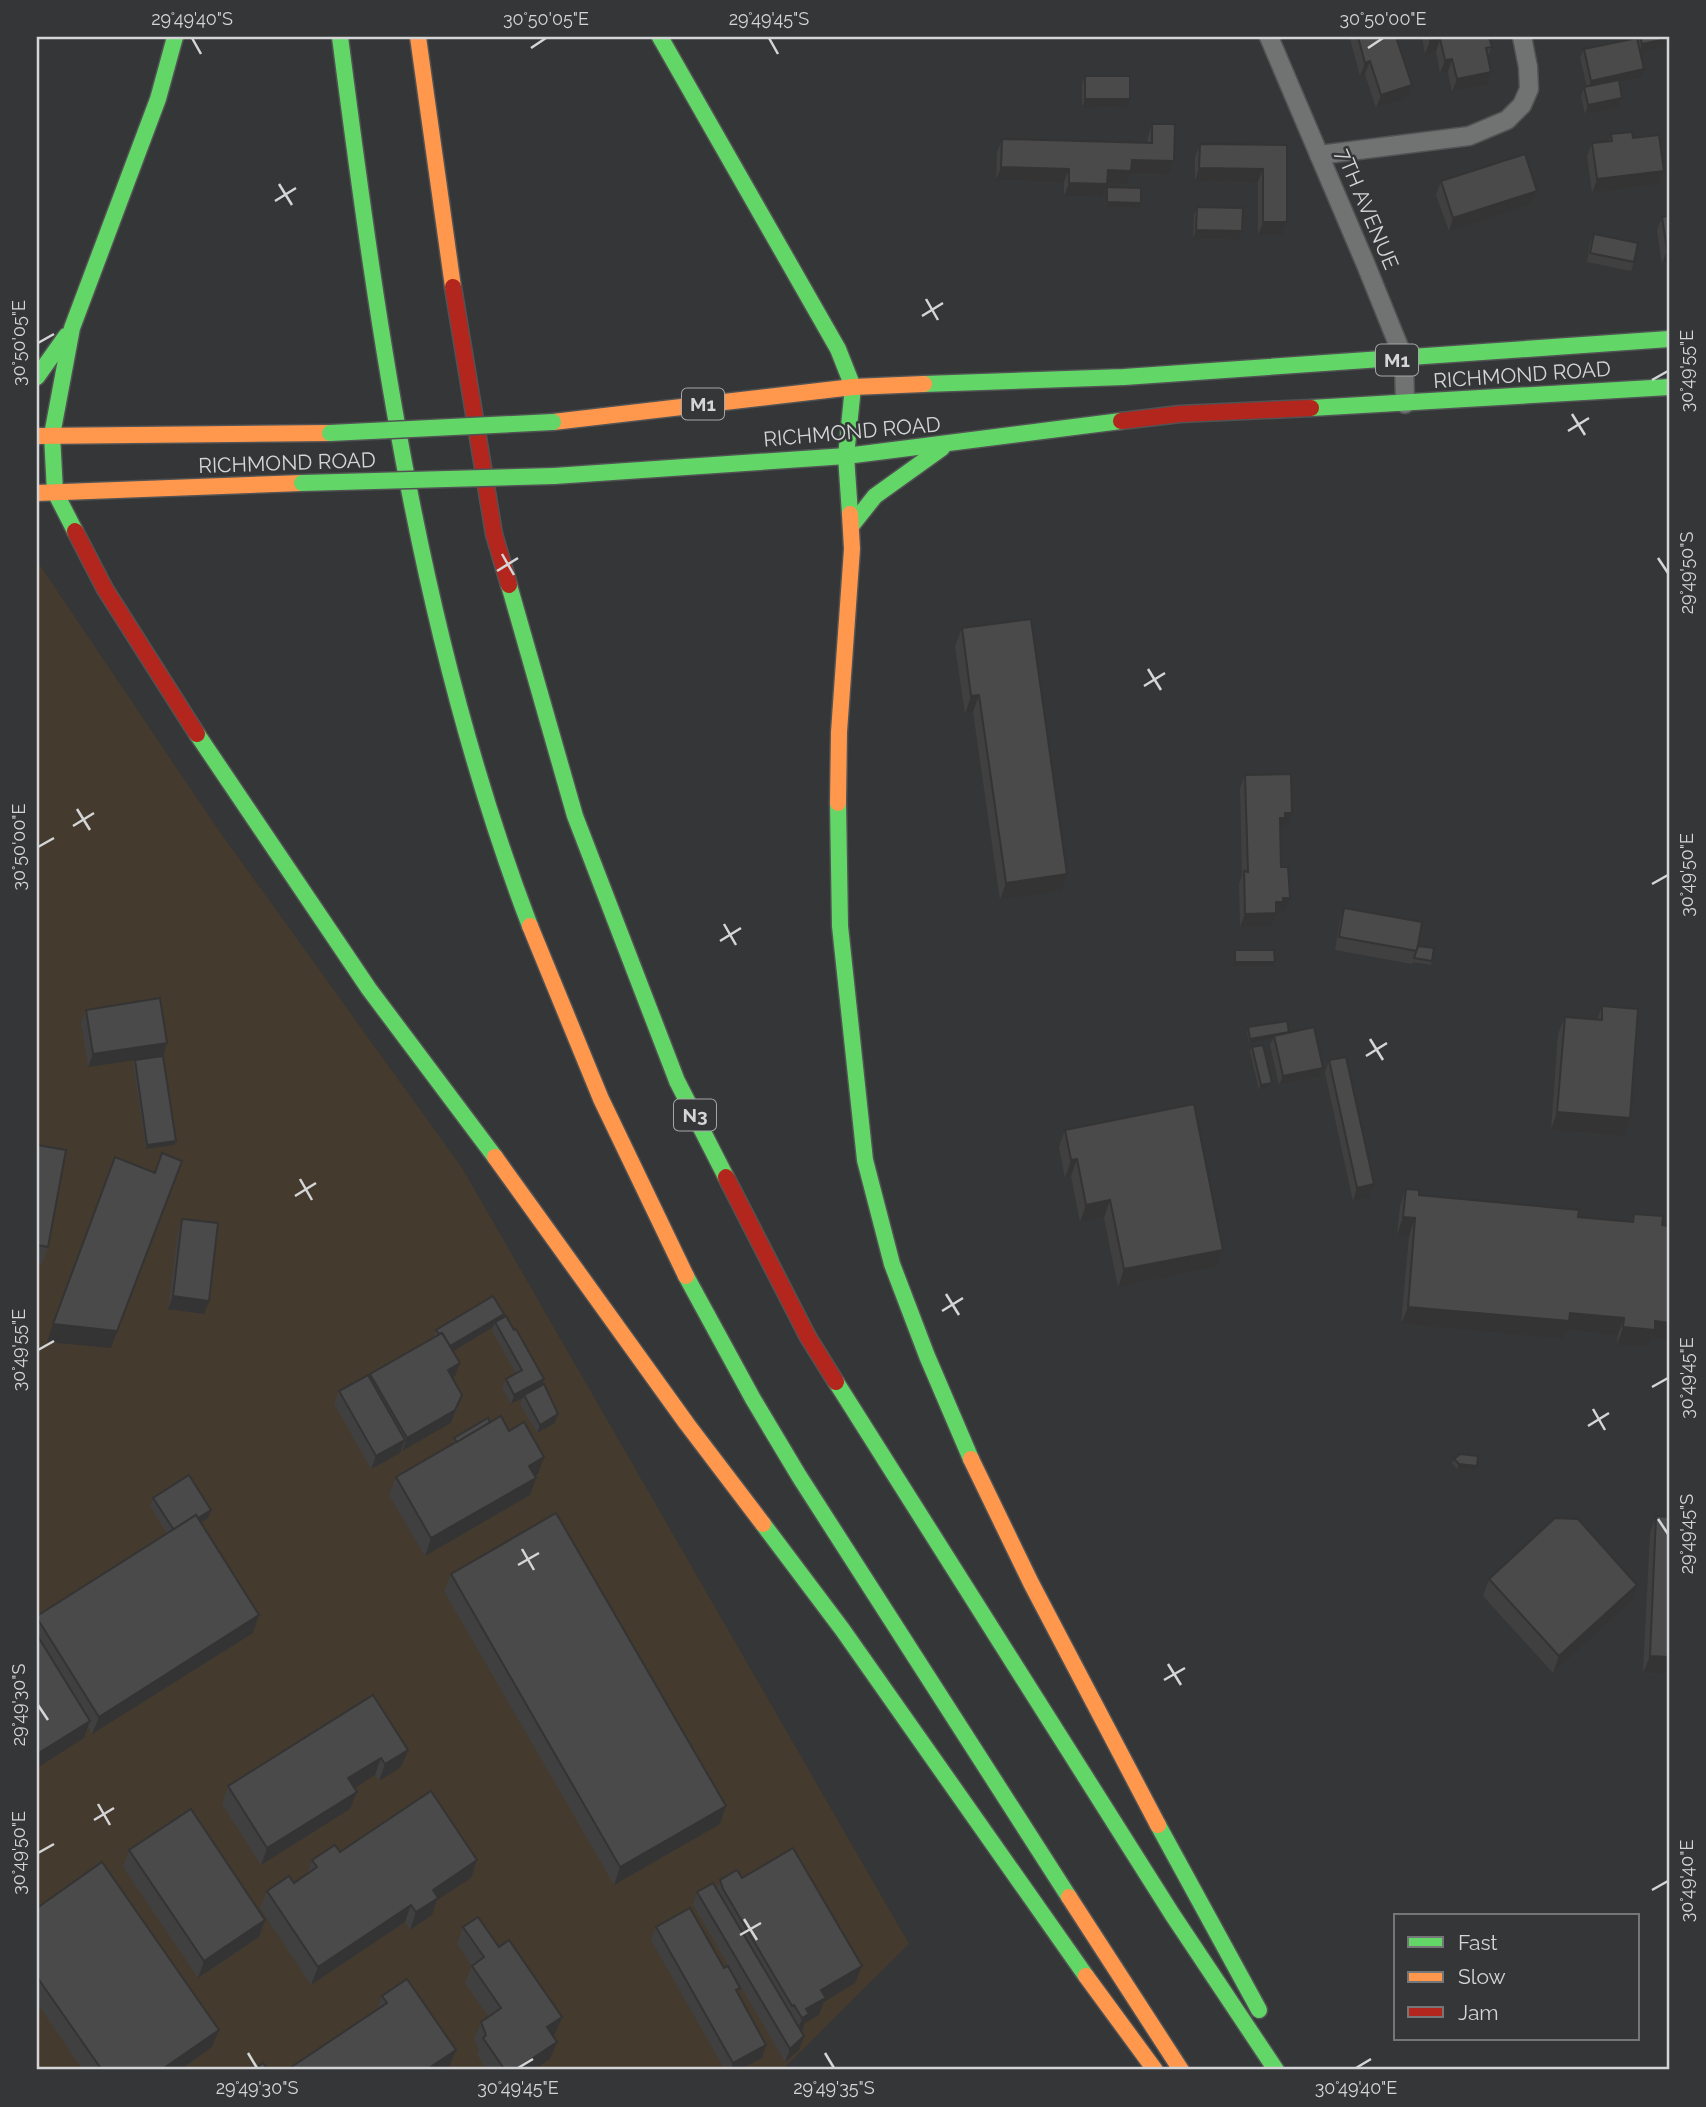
<svg xmlns="http://www.w3.org/2000/svg" width="1706" height="2107" font-family="Raleway,sans-serif">
<style>
.industrial{fill:#443a2d}
.lines{fill:none;stroke-linecap:round;stroke-linejoin:round}
.street-casing{stroke:#515253;stroke-width:21}
.fast-casing{stroke:#515253;stroke-width:19}
.slow-casing{stroke:#515253;stroke-width:19}
.jam-casing{stroke:#515253;stroke-width:19}
.street{stroke:#717272;stroke-width:18}
.fast{stroke:#63d668;stroke-width:16}
.slow{stroke:#ff974d;stroke-width:16}
.jam{stroke:#b3261e;stroke-width:16}
.fast-bridge-casing{stroke:#515253;stroke-width:19;stroke-linecap:butt}
.fast-bridge{stroke:#63d668;stroke-width:16}
.wall{fill:#404040}
.shaded-wall{fill:#343434}
.building{fill:#4a4a4a;stroke:#343434;stroke-width:2}
.ticks{fill:none;stroke:#d4d5d6;stroke-width:2.5}
.labels{text-anchor:middle;stroke-width:5;stroke-linejoin:round;paint-order:stroke}
.shield{fill:#343638;stroke:#a4a5a7;stroke-width:2}
.shield-label{font-size:19px;font-weight:bold;fill:#d4d5d6}
.street-label{font-size:21px;fill:#d4d5d6;stroke:#343638}
.neatline{fill:none;stroke:#d4d5d6;stroke-width:2.5}
.ticks-label{font-size:18px;text-anchor:middle;fill:#d4d5d6}
</style>
<rect width="100%" height="100%" fill="#353637"/>
<polygon class="industrial" points="37,561 215,825 462,1168 909,1944 782,2070 37,2070"/>
<g class="lines">
<g class="street-casing">
<g id="street">
<polyline points="1269,37 1366,265 1404,359 1405,404"/>
<polyline points="1319,155 1469,136 1507,120 1522,105 1529,89 1528,67 1522,37"/>
</g>
</g>
<g class="fast-casing">
<g id="fast">
<path d="M340 37C379 338 421 641 530 926"/>
<polyline points="660,37 838,349 853,387 846,456 850,514"/>
<polyline points="37,377 66,336"/>
<polyline points="924,384 1124,377 1669,339"/>
<polyline points="1311,408 1669,387"/>
<polyline points="554,476 846,456 1121,421"/>
<polyline points="852,525 875,496 942,448"/>
<polyline points="75,531 55,492 52,435 72,328 158,99 175,37"/>
<polyline points="509,585 575,816 677,1081 726,1177"/>
<polyline points="197,734 369,989 495,1157"/>
<polyline points="838,803 840,926 865,1160 892,1264 927,1356 971,1459"/>
<polyline points="686,1276 753,1399 799,1476 1069,1897"/>
<polyline points="836,1382 1172,1914 1276,2070"/>
<polyline points="763,1524 842,1629 1086,1976"/>
<polyline points="1158,1825 1259,2010"/>
</g>
</g>
<g class="slow-casing">
<g id="slow">
<polyline points="418,37 453,287"/>
<polyline points="553,422 853,387 924,384"/>
<polyline points="37,436 330,433"/>
<polyline points="37,493 302,483"/>
<polyline points="838,803 839,732 852,549 850,514"/>
<polyline points="530,926 601,1099 686,1276"/>
<polyline points="495,1157 687,1424 763,1524"/>
<polyline points="971,1459 1031,1583 1158,1825"/>
<polyline points="1069,1897 1181,2070"/>
<polyline points="1086,1976 1155,2070"/>
</g>
</g>
<g class="jam-casing">
<g id="jam">
<polyline points="453,287 494,534 509,585"/>
<polyline points="1121,421 1180,414 1311,408"/>
<polyline points="75,531 105,589 197,734"/>
<polyline points="726,1177 808,1337 836,1382"/>
</g>
</g>
<use href="#street" class="street"/>
<use href="#fast" class="fast"/>
<use href="#slow" class="slow"/>
<use href="#jam" class="jam"/>
<g class="fast-bridge-casing">
<g id="fast-bridge">
<polyline points="330,433 553,422"/>
<polyline points="302,483 554,476"/>
</g>
</g>
<use href="#fast-bridge" class="fast-bridge"/>
</g>
<g class="wall">
<polygon points="1351,37 1396,37 1412,85 1407,98 1376,108 1365,74 1360,76 1350,39"/>
<polygon points="1422,37 1489,37 1492,47 1488,56 1487,85 1452,92 1448,72 1440,73 1436,52 1425,54"/>
<polygon points="1635,37 1665,37 1666,39 1663,47 1640,52 1641,78 1619,83 1622,98 1619,107 1585,114 1581,96 1584,87 1587,87 1580,58 1584,49 1635,38"/>
<polygon points="1085,76 1127,107 1082,108 1082,84"/>
<polygon points="1152,124 1174,161 1169,174 1131,173 1127,184 1107,183 1102,197 1064,196 1064,182 996,180 997,152 1002,139 1147,143 1148,137"/>
<polygon points="1611,134 1633,138 1664,171 1659,184 1592,193 1587,156 1592,143 1609,141"/>
<polygon points="1200,144 1287,145 1287,222 1282,235 1258,235 1258,182 1195,181 1195,157"/>
<polygon points="1441,181 1537,191 1532,204 1449,231 1436,195"/>
<polygon points="1107,187 1139,208 1106,207 1106,192"/>
<polygon points="1197,207 1242,231 1239,240 1193,239 1194,215"/>
<polygon points="1662,217 1669,262 1662,264 1657,230"/>
<polygon points="1594,234 1634,262 1631,271 1587,262 1590,243"/>
<polygon points="962,628 1061,891 1000,900 973,712 965,714 955,646"/>
<polygon points="1245,775 1292,813 1287,826 1282,826 1280,831 1281,867 1290,898 1285,911 1280,911 1278,915 1276,915 1271,926 1240,927 1239,884 1242,875 1240,788"/>
<polygon points="1344,908 1418,945 1432,961 1431,965 1413,962 1412,964 1335,950 1340,921"/>
<polygon points="1602,1006 1624,1136 1551,1130 1558,1034 1565,1017 1597,1020"/>
<polygon points="86,1010 167,1043 163,1056 174,1145 146,1149 133,1064 135,1060 88,1067 81,1023"/>
<polygon points="1248,1027 1289,1033 1320,1077 1279,1085 1270,1045 1273,1039 1249,1043 1247,1032"/>
<polygon points="1252,1047 1272,1083 1270,1087 1259,1090 1250,1051"/>
<polygon points="1329,1060 1374,1184 1369,1198 1353,1201 1325,1073"/>
<polygon points="1065,1130 1223,1250 1217,1267 1118,1287 1104,1218 1080,1222 1071,1176 1065,1178 1059,1147"/>
<polygon points="37,1145 48,1247 42,1264 37,1263"/>
<polygon points="1406,1189 1419,1195 1578,1217 1631,1222 1634,1214 1662,1225 1669,1226 1669,1340 1651,1339 1648,1347 1617,1345 1618,1335 1566,1330 1563,1339 1401,1324 1409,1236 1397,1235 1400,1206"/>
<polygon points="182,1219 204,1314 168,1309 178,1232"/>
<polygon points="504,1314 502,1318 558,1414 555,1423 537,1433 520,1404 523,1398 511,1404 502,1388 506,1379 516,1374 492,1331 493,1327 453,1351 460,1363 455,1376 453,1378 458,1408 451,1423 402,1451 401,1449 400,1453 371,1469 334,1404 339,1391 369,1377 370,1374 434,1337 436,1330"/>
<polygon points="490,1422 509,1431 538,1474 535,1476 536,1478 530,1495 425,1556 389,1495 396,1477 453,1444 453,1442 454,1438"/>
<polygon points="1454,1459 1475,1470 1457,1469 1452,1463"/>
<polygon points="153,1498 211,1510 208,1518 201,1523 259,1615 253,1633 92,1734 88,1727 84,1738 37,1768 37,1616 167,1534 150,1506"/>
<polygon points="1656,1516 1669,1674 1643,1673 1650,1533"/>
<polygon points="451,1574 726,1806 720,1824 614,1885 444,1591"/>
<polygon points="1489,1579 1637,1585 1631,1602 1553,1673 1483,1596"/>
<polygon points="408,1750 401,1767 379,1781 375,1775 354,1788 357,1792 350,1809 261,1865 222,1804 228,1786"/>
<polygon points="129,1850 265,1920 259,1937 198,1978 123,1867"/>
<polygon points="340,1852 477,1860 471,1878 437,1900 432,1915 410,1930 405,1922 311,1985 260,1908 267,1891 294,1883 307,1874 312,1860"/>
<polygon points="742,1878 855,1983 824,2002 819,2015 805,2023 802,2031 801,2032 799,2050 785,2062 693,1905 697,1892 717,1890 720,1880"/>
<polygon points="37,1908 212,2047 180,2070 83,2070 37,2003"/>
<polygon points="463,1927 555,2034 553,2036 550,2059 534,2070 487,2070 477,2055 479,2050 474,2039 481,2022 488,2016 465,1983 472,1966 457,1944"/>
<polygon points="656,1927 738,1993 762,2058 739,2070 725,2070 651,1940"/>
<polygon points="382,1996 456,2050 449,2067 377,2009"/>
</g>
<g class="shaded-wall">
<polygon points="1440,39 1436,52 1425,54 1430,41"/>
<polygon points="1666,39 1663,47 1639,53 1642,44"/>
<polygon points="1452,59 1448,72 1440,73 1445,60"/>
<polygon points="1370,61 1365,74 1360,76 1365,63"/>
<polygon points="1644,69 1641,78 1588,89 1591,81"/>
<polygon points="1491,72 1487,85 1452,92 1457,79"/>
<polygon points="1412,85 1407,98 1376,108 1381,95"/>
<polygon points="1622,98 1619,107 1585,114 1588,105"/>
<polygon points="1085,99 1130,99 1127,107 1082,108"/>
<polygon points="1132,160 1174,161 1169,174 1131,173 1127,184 1103,183 1108,170"/>
<polygon points="1001,167 1069,169 1064,182 996,180"/>
<polygon points="1199,168 1263,169 1258,182 1195,181"/>
<polygon points="1664,171 1659,184 1592,193 1597,179"/>
<polygon points="1069,183 1107,184 1102,197 1064,196"/>
<polygon points="1537,191 1532,204 1449,231 1453,218"/>
<polygon points="1107,202 1141,203 1139,208 1106,207"/>
<polygon points="1263,222 1287,222 1282,235 1258,235"/>
<polygon points="1196,230 1242,231 1239,240 1193,239"/>
<polygon points="1667,250 1669,250 1669,262 1662,264"/>
<polygon points="979,695 973,712 965,714 971,696"/>
<polygon points="1285,813 1292,813 1287,826 1282,826 1280,831 1280,818"/>
<polygon points="1067,874 1061,891 1000,900 1006,883"/>
<polygon points="1283,898 1290,898 1285,911 1280,911 1278,915 1276,915 1271,926 1240,927 1245,914 1276,902"/>
<polygon points="1235,962 1275,962 1273,966 1233,966"/>
<polygon points="1289,1032 1274,1036 1273,1039 1249,1043 1250,1039"/>
<polygon points="167,1043 163,1056 88,1067 93,1054"/>
<polygon points="1323,1068 1320,1077 1279,1085 1283,1076"/>
<polygon points="1272,1083 1270,1087 1259,1090 1261,1085"/>
<polygon points="1557,1112 1630,1118 1624,1136 1551,1130"/>
<polygon points="176,1141 174,1145 146,1149 147,1145"/>
<polygon points="1077,1159 1071,1176 1065,1178 1071,1160"/>
<polygon points="176,1178 111,1348 47,1342 53,1324"/>
<polygon points="1374,1184 1369,1198 1353,1201 1357,1188"/>
<polygon points="1110,1200 1104,1218 1080,1222 1086,1205"/>
<polygon points="1403,1217 1415,1218 1409,1236 1397,1235"/>
<polygon points="1223,1250 1217,1267 1118,1287 1124,1269"/>
<polygon points="173,1296 209,1301 204,1314 168,1309"/>
<polygon points="1408,1307 1570,1313 1624,1318 1618,1335 1566,1330 1563,1339 1401,1324"/>
<polygon points="504,1314 500,1323 495,1322 493,1327 444,1357 447,1348"/>
<polygon points="1655,1321 1669,1323 1669,1340 1651,1339 1648,1347 1617,1345 1623,1327"/>
<polygon points="460,1363 455,1376 443,1383 448,1370"/>
<polygon points="544,1379 541,1387 524,1395 523,1398 511,1404 514,1395"/>
<polygon points="462,1395 451,1423 402,1451 407,1438"/>
<polygon points="558,1414 555,1423 537,1433 540,1425"/>
<polygon points="405,1440 400,1453 371,1469 376,1456"/>
<polygon points="544,1457 538,1474 523,1483 529,1466"/>
<polygon points="1459,1464 1477,1466 1475,1470 1457,1469"/>
<polygon points="536,1478 530,1495 425,1556 431,1538"/>
<polygon points="211,1510 208,1518 172,1541 175,1532"/>
<polygon points="1637,1585 1631,1602 1553,1673 1559,1656"/>
<polygon points="259,1615 253,1633 92,1734 99,1717"/>
<polygon points="1650,1656 1669,1657 1669,1674 1643,1673"/>
<polygon points="90,1721 84,1738 37,1768 37,1754"/>
<polygon points="408,1750 401,1767 379,1781 385,1764"/>
<polygon points="381,1758 375,1775 342,1796 348,1778"/>
<polygon points="357,1792 350,1809 261,1865 267,1848"/>
<polygon points="726,1806 720,1824 614,1885 620,1867"/>
<polygon points="477,1860 471,1878 437,1900 432,1915 410,1930 416,1912 433,1890"/>
<polygon points="411,1905 405,1922 311,1985 318,1967"/>
<polygon points="265,1920 259,1937 198,1978 204,1961"/>
<polygon points="862,1966 855,1983 824,2002 819,2015 805,2023 802,2031 795,2036 806,2009 821,1990"/>
<polygon points="562,2017 555,2034 541,2045 547,2027"/>
<polygon points="219,2030 212,2047 180,2070 161,2070"/>
<polygon points="804,2036 799,2050 785,2062 790,2049"/>
<polygon points="557,2042 550,2059 534,2070 515,2070"/>
<polygon points="766,2045 762,2058 739,2070 730,2070 733,2063"/>
<polygon points="456,2050 449,2067 445,2070 426,2070"/>
</g>
<g class="building">
<polygon points="1358,37 1396,37 1412,85 1381,95 1370,61 1365,63"/>
<polygon points="1429,37 1489,37 1492,47 1486,48 1491,72 1457,79 1452,59 1445,60 1440,39 1430,41"/>
<polygon points="1640,37 1665,37 1666,39 1642,44"/>
<polygon points="1637,38 1644,69 1591,81 1584,49"/>
<rect x="1085" y="76" width="45" height="23"/>
<polygon points="1619,80 1622,98 1588,105 1584,87"/>
<polygon points="1152,124 1175,124 1174,161 1132,160 1131,171 1108,170 1107,184 1069,183 1069,169 1001,167 1002,139 1152,143"/>
<polygon points="1632,132 1633,138 1659,135 1664,171 1597,179 1592,143 1612,141 1611,134"/>
<polygon points="1200,144 1287,145 1287,222 1263,222 1263,169 1199,168"/>
<polygon points="1525,154 1537,191 1453,218 1441,181"/>
<polygon points="1107,187 1141,188 1141,203 1107,202"/>
<polygon points="1197,207 1243,208 1242,231 1196,230"/>
<polygon points="1669,216 1669,250 1667,250 1662,217"/>
<polygon points="1594,234 1638,243 1634,262 1590,253"/>
<polygon points="1031,619 1067,874 1006,883 979,695 971,696 962,628"/>
<polygon points="1291,774 1292,813 1285,813 1285,818 1280,818 1281,867 1288,867 1290,898 1283,898 1283,902 1276,902 1276,913 1245,914 1244,871 1248,872 1245,775"/>
<polygon points="1344,908 1422,922 1417,951 1339,937"/>
<polygon points="1418,946 1434,948 1432,961 1414,958"/>
<polygon points="1235,950 1274,950 1275,962 1235,962"/>
<polygon points="160,998 167,1043 93,1054 86,1010"/>
<polygon points="1602,1006 1638,1009 1630,1118 1557,1112 1565,1017 1602,1020"/>
<polygon points="1287,1021 1289,1032 1250,1039 1248,1027"/>
<polygon points="1314,1027 1323,1068 1283,1076 1274,1036"/>
<polygon points="1263,1045 1272,1083 1261,1085 1252,1047"/>
<polygon points="163,1056 176,1141 147,1145 135,1060"/>
<polygon points="1346,1057 1374,1184 1357,1188 1329,1060"/>
<polygon points="1194,1104 1223,1250 1124,1269 1110,1200 1086,1205 1077,1159 1071,1160 1065,1130"/>
<polygon points="37,1145 66,1150 48,1247 37,1245"/>
<polygon points="162,1153 182,1161 117,1331 53,1324 115,1157 155,1173"/>
<polygon points="1406,1189 1419,1190 1419,1195 1579,1210 1578,1217 1633,1222 1634,1214 1663,1216 1662,1225 1669,1226 1669,1323 1655,1321 1655,1330 1623,1327 1624,1318 1570,1313 1569,1321 1408,1307 1415,1218 1403,1217"/>
<polygon points="182,1219 218,1223 209,1301 173,1296"/>
<polygon points="493,1296 504,1314 450,1346 442,1333 439,1334 436,1330"/>
<polygon points="506,1316 514,1330 516,1329 544,1379 514,1395 506,1379 522,1370 495,1322"/>
<polygon points="442,1333 460,1363 448,1370 462,1395 455,1410 407,1438 370,1374"/>
<polygon points="368,1375 405,1440 376,1456 339,1391"/>
<polygon points="544,1384 558,1414 540,1425 524,1395"/>
<polygon points="501,1416 509,1431 524,1422 544,1457 529,1466 536,1478 431,1538 396,1477"/>
<polygon points="488,1418 490,1422 457,1442 454,1438"/>
<polygon points="1460,1454 1478,1456 1477,1466 1459,1464 1454,1459"/>
<polygon points="189,1475 211,1510 198,1518 196,1515 174,1530 153,1498"/>
<polygon points="556,1513 726,1806 620,1867 451,1574"/>
<polygon points="196,1515 259,1615 99,1717 37,1618 37,1616"/>
<polygon points="1656,1516 1669,1517 1669,1657 1650,1656"/>
<polygon points="1555,1518 1578,1519 1637,1585 1559,1656 1489,1579"/>
<polygon points="37,1635 90,1721 37,1754"/>
<polygon points="373,1695 408,1750 385,1764 381,1758 348,1778 357,1792 267,1848 228,1786"/>
<polygon points="431,1791 477,1860 433,1890 438,1898 416,1912 411,1905 318,1967 267,1891 289,1876 294,1883 317,1867 312,1860 335,1845 340,1852"/>
<polygon points="191,1809 265,1920 204,1961 129,1850"/>
<polygon points="793,1848 862,1966 821,1990 826,1998 806,2009 809,2014 802,2018 794,2005 792,2006 723,1889 720,1880 737,1870 742,1878"/>
<polygon points="102,1862 219,2030 161,2070 102,2070 37,1977 37,1908"/>
<polygon points="713,1883 804,2036 790,2049 697,1892"/>
<polygon points="690,1908 724,1968 728,1966 740,1988 736,1990 766,2045 733,2063 656,1927"/>
<polygon points="478,1917 499,1947 509,1940 562,2017 547,2027 557,2042 515,2070 505,2070 483,2038 486,2035 481,2022 501,2008 472,1966 484,1957 463,1927"/>
<polygon points="407,1979 456,2050 426,2070 287,2070 387,2003 382,1996"/>
<polygon points="263,2063 268,2070 252,2070"/>
</g>
<path class="ticks" d="M192 38 201 54M769 38 778 54M531 48 546 38M1368 48 1383 38M279 184 292 205M275 201 296 188M926 299 938 320M922 316 943 303M38 343 54 334M1652 380 1668 371M1572 414 1585 435M1568 431 1589 418M502 554 514 575M1658 558 1668 573M497 571 518 558M1148 669 1161 690M1144 686 1165 673M77 809 90 830M73 826 94 813M38 847 54 838M1652 884 1668 875M724 924 736 945M720 941 741 928M1370 1039 1383 1060M1366 1056 1387 1043M300 1179 312 1200M295 1196 316 1183M946 1294 959 1315M942 1311 963 1298M38 1350 54 1341M1652 1387 1668 1378M1593 1409 1605 1430M1588 1426 1609 1413M1658 1519 1668 1534M522 1549 534 1570M518 1565 539 1553M1168 1664 1181 1685M1164 1680 1185 1668M38 1705 48 1720M98 1804 110 1825M94 1820 114 1808M38 1853 54 1844M1652 1890 1668 1881M744 1919 757 1940M740 1935 761 1923M248 2053 257 2068M825 2053 834 2068M518 2068 533 2059M1356 2068 1371 2059"/>
<g class="labels">
<g class="shield">
<rect x="1376" y="344.5" width="42" height="31" rx="5"/>
<rect x="682" y="388.5" width="42" height="31" rx="5"/>
<rect x="674" y="1099.5" width="42" height="31" rx="5"/>
</g>
<g class="shield-label">
<text x="1397" y="367">M1</text>
<text x="703" y="411">M1</text>
<text x="695" y="1122">N3</text>
</g>
<g class="street-label">
<text transform="translate(1367 209) rotate(67)" y="7">7TH AVENUE</text>
<text transform="translate(1522 375) rotate(-4)" y="7">RICHMOND ROAD</text>
<text transform="translate(852 432) rotate(-5)" y="7">RICHMOND ROAD</text>
<text transform="translate(287 463) rotate(-2)" y="7">RICHMOND ROAD</text>
</g>
</g>
<rect width="1706" height="2107" fill="none" stroke="#343638" stroke-width="77"/>
<rect x="1394" y="1914" width="245" height="126" fill="#343638" stroke="#747677" stroke-width="2"/>
<rect x="1408" y="1937" width="35" height="10" fill="#63d668" stroke="#747677" stroke-width="2"/>
<text x="1458" y="1950" font-size="21" fill="#d4d5d6">Fast</text>
<rect x="1408" y="1972" width="35" height="10" fill="#ff974d" stroke="#747677" stroke-width="2"/>
<text x="1458" y="1984" font-size="21" fill="#d4d5d6">Slow</text>
<rect x="1408" y="2007" width="35" height="10" fill="#b3261e" stroke="#747677" stroke-width="2"/>
<text x="1458" y="2020" font-size="21" fill="#d4d5d6">Jam</text>
<rect x="38" y="38" width="1630" height="2030" class="neatline"/>
<g class="ticks-label">
<text x="192" y="25">29°49'40"S</text>
<text x="546" y="25">30°50'05"E</text>
<text x="769" y="25">29°49'45"S</text>
<text x="1383" y="25">30°50'00"E</text>
<text transform="translate(19 343) rotate(-90)" y="6">30°50'05"E</text>
<text transform="translate(1687 371) rotate(-90)" y="6">30°49'55"E</text>
<text transform="translate(1687 573) rotate(-90)" y="6">29°49'50"S</text>
<text transform="translate(19 847) rotate(-90)" y="6">30°50'00"E</text>
<text transform="translate(1687 875) rotate(-90)" y="6">30°49'50"E</text>
<text transform="translate(19 1350) rotate(-90)" y="6">30°49'55"E</text>
<text transform="translate(1687 1378) rotate(-90)" y="6">30°49'45"E</text>
<text transform="translate(1687 1534) rotate(-90)" y="6">29°49'45"S</text>
<text transform="translate(19 1705) rotate(-90)" y="6">29°49'30"S</text>
<text transform="translate(19 1853) rotate(-90)" y="6">30°49'50"E</text>
<text transform="translate(1687 1881) rotate(-90)" y="6">30°49'40"E</text>
<text x="257" y="2094">29°49'30"S</text>
<text x="518" y="2094">30°49'45"E</text>
<text x="834" y="2094">29°49'35"S</text>
<text x="1356" y="2094">30°49'40"E</text>
</g>
</svg>
